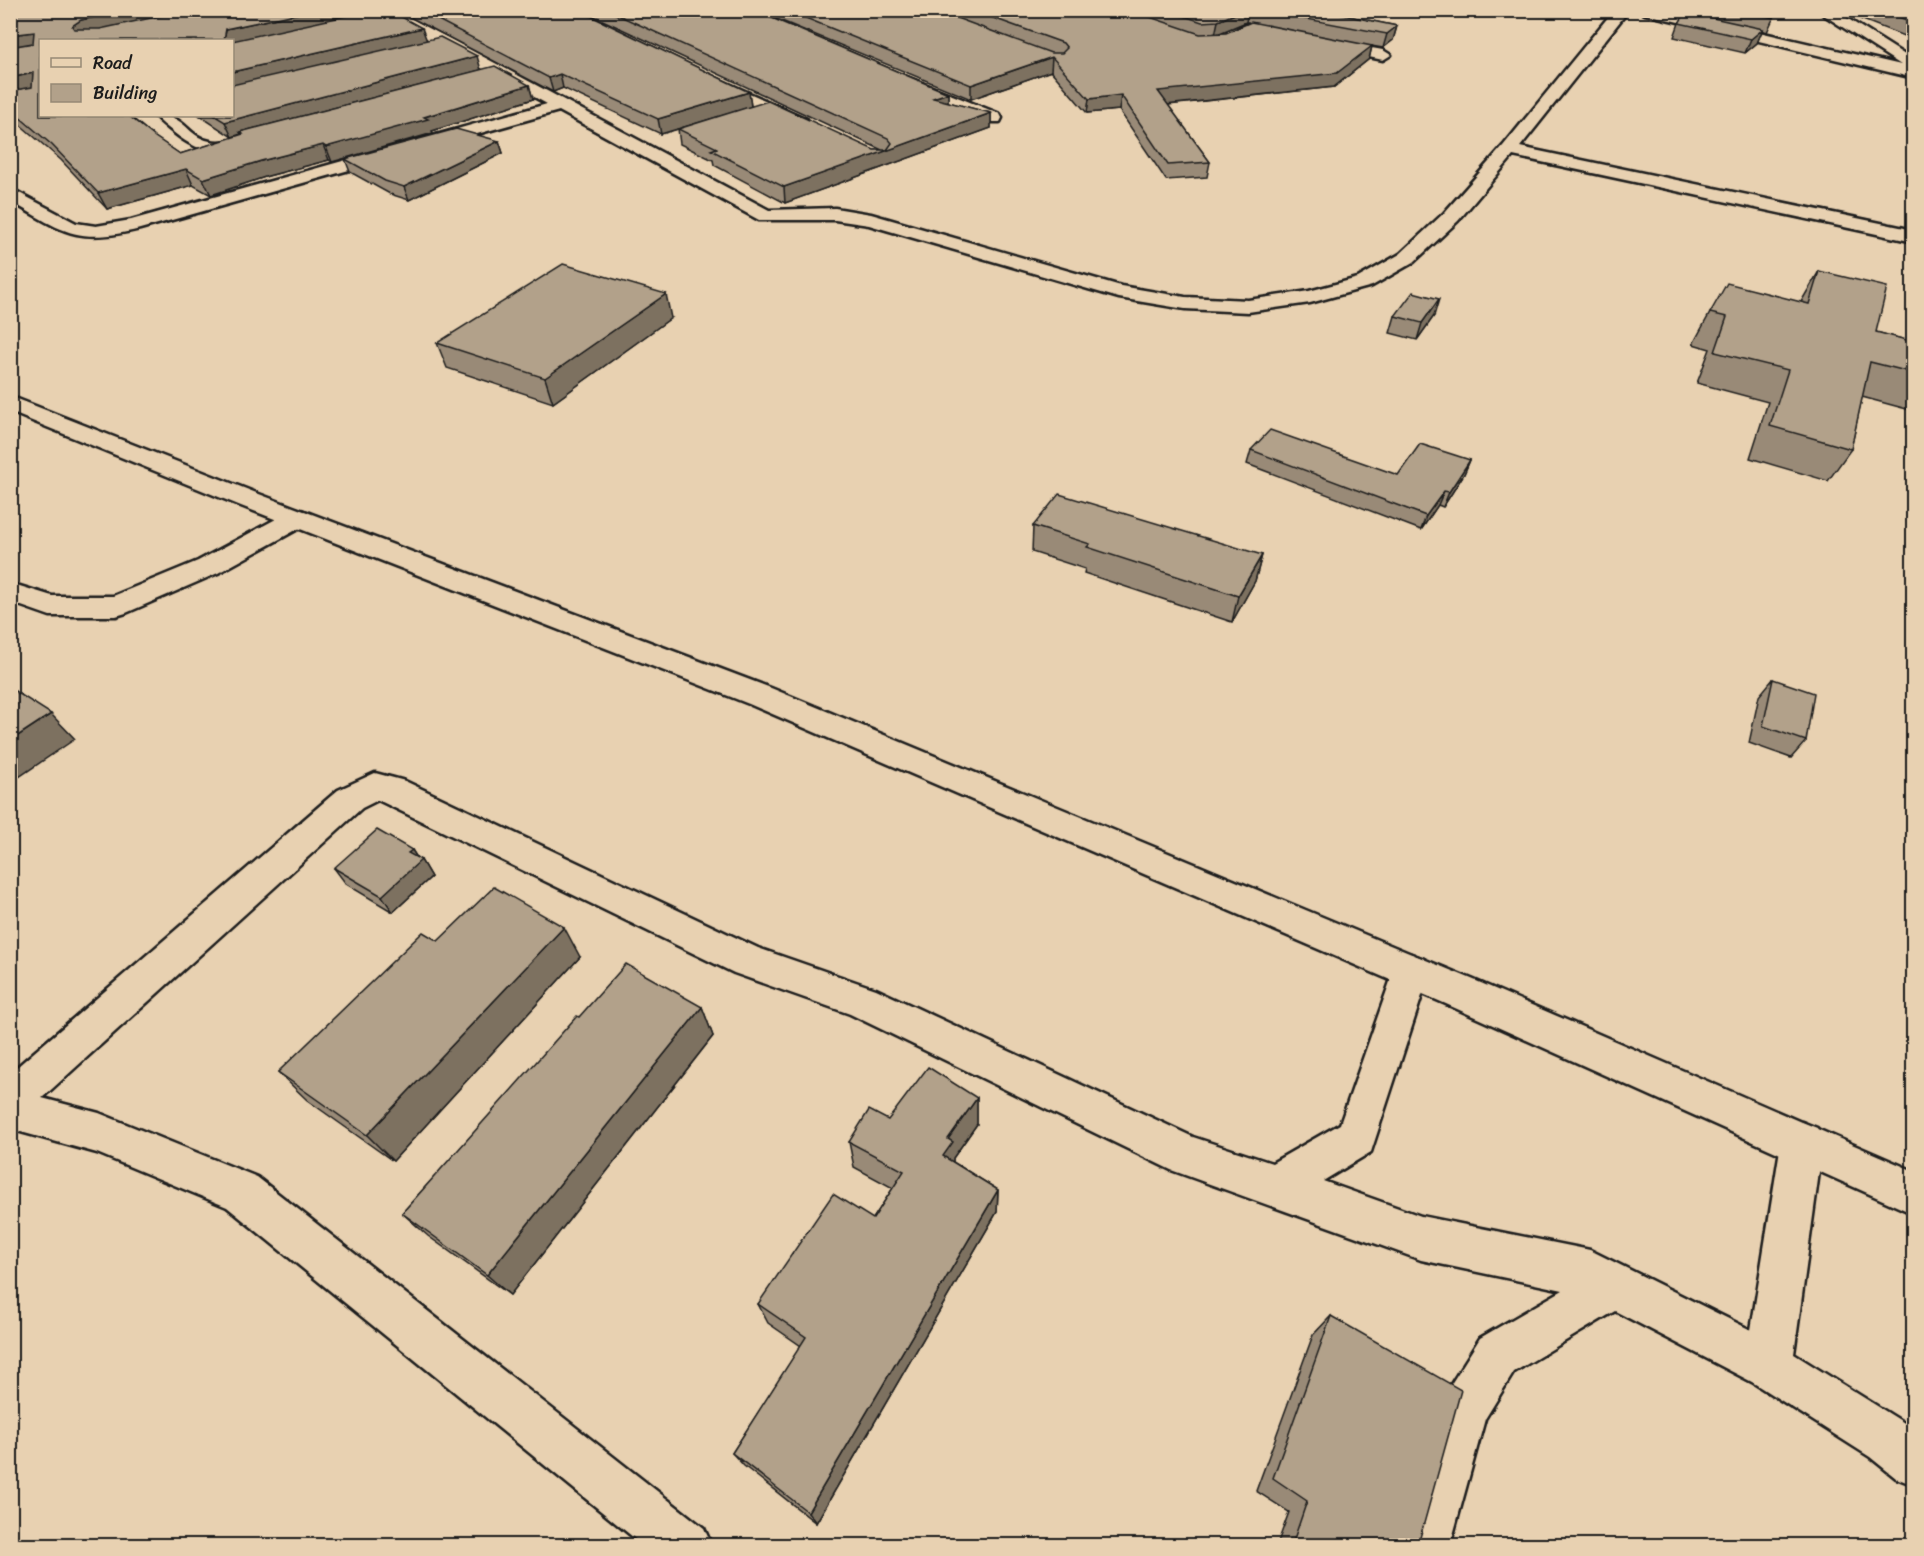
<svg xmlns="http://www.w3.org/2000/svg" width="1924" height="1556" font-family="Sriracha,sans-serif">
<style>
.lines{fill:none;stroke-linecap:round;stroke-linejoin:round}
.minor-casing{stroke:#1c1c1c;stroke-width:5}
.major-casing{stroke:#1c1c1c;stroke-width:5}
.minor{fill:#e8d1b1;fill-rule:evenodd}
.major{fill:#e8d1b1;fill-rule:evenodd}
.wall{fill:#998a77;stroke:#1c1c1c;stroke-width:1.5;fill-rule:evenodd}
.shaded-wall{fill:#7d7161;stroke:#1c1c1c;stroke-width:1.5}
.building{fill:#b2a18a;stroke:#1c1c1c;stroke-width:1.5}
</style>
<rect width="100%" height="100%" fill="#e8d1b1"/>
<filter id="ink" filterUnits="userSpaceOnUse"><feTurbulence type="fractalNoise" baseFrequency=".0167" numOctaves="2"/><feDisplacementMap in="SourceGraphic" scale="12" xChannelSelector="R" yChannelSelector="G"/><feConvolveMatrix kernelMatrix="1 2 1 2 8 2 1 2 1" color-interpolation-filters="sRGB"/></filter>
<g filter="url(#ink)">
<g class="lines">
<g class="minor-casing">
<g id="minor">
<path d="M375 10H394L452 40 769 210 835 208 871 214 1121 286 1185 297 1248 300 1309 291 1358 278 1400 254 1444 213 1503 146 1614 10H1629L1520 147 1914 230V242L1513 156 1458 221 1414 262 1372 286 1310 303 1248 312 1185 309 1119 298 869 225 835 220H759L559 111 140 229C76 245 64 232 10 201V188L76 223 96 226 131 220 547 104Z"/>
<polygon points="1638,10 1665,10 1901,65 1816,10 1834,10 1913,60 1914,66 1909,67 1914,68 1914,78 1645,14"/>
<polygon points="1326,40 1383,50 1391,55 1383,60 1321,47 1319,44 1321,41"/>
<polygon points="709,75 807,119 809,123 807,127 795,127 703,83 701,80"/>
<polygon points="907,77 1000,114 1002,118 1000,122 988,122 901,85 899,82"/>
<path d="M155 116C186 113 185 136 210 141 222 144 236 139 248 136L254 137 257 141 254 145C219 153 202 156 173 132 167 127 160 122 155 116Z"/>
<polygon points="298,510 307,512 311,518 307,524 218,573 126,613 116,616 50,616 10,602 10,583 52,596 113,596 198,561 289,512"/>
<polygon points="375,773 405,781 758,948 876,989 1193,1137 1272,1163 1340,1124 1398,959 1411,954 1424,959 1430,971 1371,1152 1323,1181 1421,1216 1590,1250 1751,1330 1781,1143 1787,1128 1802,1122 1817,1128 1823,1143 1794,1354 1914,1429 1914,1485 1896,1478 1870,1457 1752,1382 1615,1311 1514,1372 1485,1419 1450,1546 1398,1546 1446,1392 1480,1338 1563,1290 1421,1260 1171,1170 850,1014 734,973 378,800 362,808 42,1098 99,1113 257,1177 704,1528 712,1546 644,1546 227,1207 97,1153 10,1129 10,1073 338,790"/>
</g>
</g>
<g class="major-casing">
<polygon id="major" points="10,396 259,494 771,688 1474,980 1914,1171 1914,1214 1446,1004 749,704 241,506 10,412"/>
</g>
<use href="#minor" class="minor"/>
<use href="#major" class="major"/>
</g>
<g class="wall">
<path d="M10 10 426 40 481 70 529 85 533 99 432 131 433 133 332 162 329 160 268 176 211 195 193 185 107 209 61 160 10 116ZM232 40V116H200L232 137 241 135 180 154 155 137 130 116H133Z"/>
<polygon points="408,10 578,10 749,92 751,106 874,150 882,150 581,10 753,10 948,93 948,102 991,113 991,128 785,203 714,165 713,160 680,144 678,129 661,134 563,88 553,92 410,17"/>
<path d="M755 10H1319L1397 26 1393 40 1383 48 1372 46 1369 59 1334 87 1168 105 1210 162 1207 177 1166 180 1119 110 1087 113 1051 71 971 99ZM1246 22H1249L1226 33H1220Z"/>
<polygon points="1689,10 1777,10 1767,32 1762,30 1757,43 1745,53 1674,37 1679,23"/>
<polygon points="1837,10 1914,10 1914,40"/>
<polygon points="499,141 503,153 409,200 390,194 350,172 345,159"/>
<polygon points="1819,271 1876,332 1914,342 1914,411 1862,397 1851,449 1828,481 1750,458 1768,402 1697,383 1710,349 1693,344 1710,313 1801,302"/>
<polygon points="1395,316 1434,316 1417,340 1390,333"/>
<polygon points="671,318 553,403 447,368 437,343"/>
<polygon points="1251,450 1398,475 1470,460 1464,474 1443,507 1438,505 1421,530 1247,464"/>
<polygon points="1033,526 1262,555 1255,581 1232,622 1084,573 1085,569 1032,552"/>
<polygon points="1773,679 1806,741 1791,758 1749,743 1759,696"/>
<polygon points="412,850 417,858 421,860 431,877 393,912 346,884 334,868"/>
<polygon points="438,941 580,957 393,1161 307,1100 278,1072"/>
<polygon points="702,1007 713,1036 510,1295 428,1236 402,1213 579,1017"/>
<polygon points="977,1098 977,1124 953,1158 953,1162 998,1190 997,1212 816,1523 744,1466 732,1453 801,1346 768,1323 758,1304 873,1219 893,1188 854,1167 849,1142"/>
<polygon points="1331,1316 1418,1545 1277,1545 1289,1512 1256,1491 1313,1335"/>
</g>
<g class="shaded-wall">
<polygon points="10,10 43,10 10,18"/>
<polygon points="127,10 194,10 79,40 72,26 81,20"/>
<polygon points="313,10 374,10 232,43 232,40 224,40 226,29"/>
<polygon points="1244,10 1248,10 1246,22 1215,35 1218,21"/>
<polygon points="1397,26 1393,40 1383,48 1387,34"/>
<polygon points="422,28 427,41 232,88 232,72"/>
<polygon points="1763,29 1757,43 1745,53 1751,39"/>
<polygon points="34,32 40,44 10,50 10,35"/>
<polygon points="1372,46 1369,59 1334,87 1156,106 1158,91"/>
<polygon points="477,56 481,70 240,132 241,134 232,137 225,122"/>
<polygon points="1052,57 1051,71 971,99 971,85"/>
<polygon points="33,73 40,86 10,94 10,78"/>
<polygon points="560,74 563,88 553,92 549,78"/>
<polygon points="529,85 533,99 432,131 433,133 332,162 326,147"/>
<polygon points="749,92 751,107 661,134 658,119"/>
<polygon points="948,93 948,107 933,98"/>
<polygon points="1121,95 1119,110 1087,113 1089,99"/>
<polygon points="991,113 991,128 785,203 784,187"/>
<polygon points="499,141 503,153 409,200 404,187"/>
<polygon points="323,145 329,160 268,176 211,195 203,179 261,161"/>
<polygon points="186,169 193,185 107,209 98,193"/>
<polygon points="666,294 671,318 553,403 545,378"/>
<polygon points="1439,299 1434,316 1417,340 1422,323"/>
<polygon points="1470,460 1464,474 1443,507 1449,492"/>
<polygon points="1444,491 1438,505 1421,530 1426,516"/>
<polygon points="1262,555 1255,581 1232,622 1238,596"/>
<polygon points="51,714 75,739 10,783 10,741"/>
<polygon points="412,850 419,861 421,860 431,877 393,912 382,896 408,853"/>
<polygon points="564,927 580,957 393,1161 367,1135"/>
<polygon points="702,1007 713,1036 510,1295 487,1275"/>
<polygon points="977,1098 977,1124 953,1158 953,1166 943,1156 948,1139"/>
<polygon points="998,1190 997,1212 816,1523 808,1512"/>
</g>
<g class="building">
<polygon points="34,10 127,10 81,20 72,26 74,29 100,29 188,10 313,10 226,29 224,40 40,40 40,116 129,116 155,137 180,154 243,134 240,132 495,66 529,85 424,117 428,119 326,147 323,145 261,161 203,179 186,169 98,193 52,145 10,109 10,91 32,87 33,73 10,78 10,47 33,43 34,32 10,35 10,15"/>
<polygon points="373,10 389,10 422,28 232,72 232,41"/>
<polygon points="419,10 578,10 749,92 658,119 560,74 549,78"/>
<polygon points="607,10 753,10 948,93 933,98 991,113 861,160 784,187 711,150 717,148 678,129 768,101 874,150 887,150 892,143 888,138"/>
<polygon points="786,10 935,10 1051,53 1062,53 1067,48 1063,43 971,10 1129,10 1200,34 1226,33 1251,22 1372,46 1337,73 1158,91 1210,162 1168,165 1121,95 1089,99 1052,57 971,85"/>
<polygon points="1166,10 1244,10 1218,21 1202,22"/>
<polygon points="1259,10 1319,10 1397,26 1387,34"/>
<polygon points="1742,10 1777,10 1774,18"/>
<polygon points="1880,10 1914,10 1914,23"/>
<polygon points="1686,12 1763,29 1751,39 1679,23"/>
<polygon points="440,37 477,56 225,122 215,116 232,116 232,85"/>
<polygon points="456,129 499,141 404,187 385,181 345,159"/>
<polygon points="563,264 666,294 545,378 437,343"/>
<polygon points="1819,271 1887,287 1876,332 1914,342 1914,373 1870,362 1851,449 1770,426 1788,370 1715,352 1727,317 1710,313 1727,283 1809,304"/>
<polygon points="1413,292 1439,299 1422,323 1395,316"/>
<polygon points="1270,430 1398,475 1420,444 1470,460 1449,492 1444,491 1426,516 1251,450"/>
<polygon points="1059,494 1262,555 1238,596 1087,547 1090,544 1033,526"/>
<polygon points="1773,679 1814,693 1806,741 1763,726"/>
<polygon points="10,688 51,714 10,741"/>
<polygon points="377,830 412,850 408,853 421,860 382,896 334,868"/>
<polygon points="494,887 564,927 367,1135 278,1072 423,932 438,941"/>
<polygon points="626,964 702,1007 487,1275 402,1213 577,1016 579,1017"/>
<polygon points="928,1067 977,1098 948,1139 953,1142 943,1156 998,1190 808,1512 732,1453 806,1337 758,1304 833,1194 873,1219 904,1171 849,1142 869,1110 888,1120"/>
<polygon points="1331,1316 1461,1390 1418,1545 1292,1545 1307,1501 1273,1478"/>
</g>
</g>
<rect width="1924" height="1556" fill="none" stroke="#e8d1b1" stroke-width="36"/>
<rect x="18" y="18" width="1888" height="1520" fill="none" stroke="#1c1c1c" stroke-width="2" filter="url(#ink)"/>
<rect x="39" y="39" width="195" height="78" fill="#e8d1b1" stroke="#968975" stroke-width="1.5"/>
<rect x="51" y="58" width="30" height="9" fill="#e8d1b1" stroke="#968975" stroke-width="1.5"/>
<text x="93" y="69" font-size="18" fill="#1c1c1c">Road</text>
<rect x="51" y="84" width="30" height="18" fill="#b2a18a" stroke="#968975" stroke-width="1.5"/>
<text x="93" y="99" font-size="18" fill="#1c1c1c">Building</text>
</svg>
